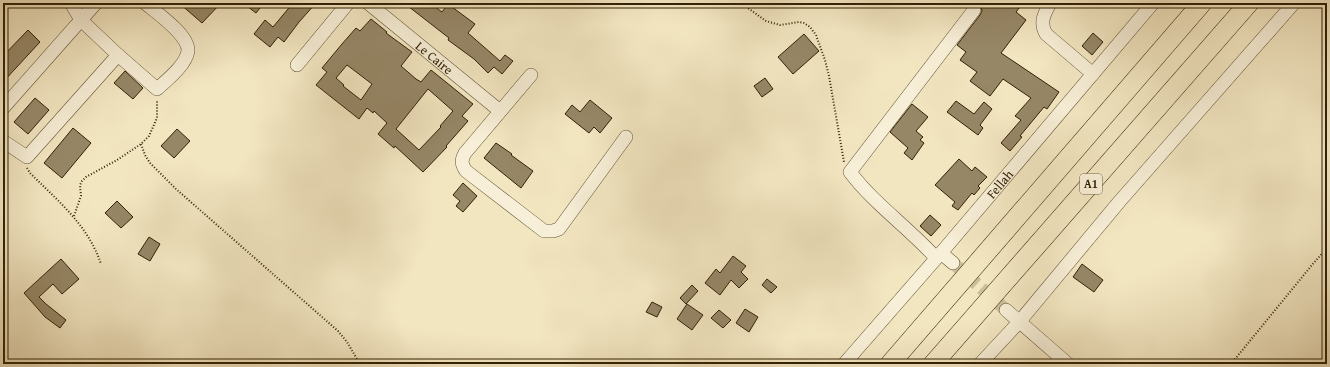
<svg xmlns="http://www.w3.org/2000/svg" width="1330" height="367" font-family="'Gentium Book Plus',serif">
<style>
.building{fill:#968767;stroke:#322005;fill-rule:evenodd}
.lines{fill:none;stroke-linecap:round;stroke-linejoin:round}
.minor-tunnel{stroke:#ccbe9b;stroke-width:13;stroke-dasharray:13 6;stroke-linecap:butt}
.minor-casing{stroke:#625234;stroke-width:14}
.highway-casing{stroke:#322005;stroke-width:20}
.path{stroke:#322005;stroke-width:2;stroke-dasharray:1 2;stroke-linecap:butt}
.minor{stroke:#f7efd7;stroke-width:13}
.highway{stroke:#f2e6c1;stroke-width:19}
.labels{text-anchor:middle;stroke-width:3;stroke-linejoin:round;paint-order:stroke}
.shield{fill:#f7efd7;stroke:#6d5e44;stroke-width:1}
.shield-label{font-size:12px;font-weight:bold;fill:#322005}
.street-label{font-size:13px;fill:#322005;stroke:#f7efd7}
</style>
<rect width="100%" height="100%" fill="#f2e6c1"/>
<filter id="stains"><feTurbulence type="fractalNoise" baseFrequency=".005" numOctaves="4"/><feColorMatrix values="0 0 0 0 .2 0 0 0 0 .09 0 0 0 0 .02 0 0 0 .5 -.17"/></filter>
<radialGradient id="worn" r=".72"><stop offset=".6" stop-color="#630" stop-opacity="0"/><stop offset="1" stop-color="#630" stop-opacity=".3"/></radialGradient>
<g class="building">
<polygon points="179,3 221,3 202,23"/>
<polygon points="243,3 264,3 256,13"/>
<polygon points="293,3 316,3 299,22 284,42 278,37 270,47 254,34 265,20 273,27"/>
<polygon points="404,3 430,3 442,12 448,4 475,24 468,33 500,61 505,55 513,61 502,74 494,67 488,73 474,59 448,40 449,38"/>
<polygon points="984,3 1023,3 1016,12 1026,20 1001,53 1059,92 1047,109 1044,107 1020,136 1022,137 1010,151 1001,143 1021,120 1015,116 1031,98 1003,79 990,96 970,81 977,72 960,60 966,52 957,45 980,15 982,11 981,7"/>
<path d="M371 19 387 32 386 33 412 52 401 66 416 79 421 82 431 70 473 104 462 116 468 121 446 146 447 147 423 172 395 146 394 148 378 134 387 123 374 111 373 113 367 108 359 119 316 85 327 72 322 68 342 44 356 28 360 31ZM347 65 372 84 361 100 343 86 344 85 336 78ZM428 89 453 111 440 126 441 127 419 150 396 129Z"/>
<polygon points="28,30 40,42 3,82 3,56"/>
<polygon points="1093,33 1103,42 1092,55 1082,46"/>
<polygon points="804,34 819,51 793,74 778,57"/>
<polygon points="125,71 143,88 133,99 114,83"/>
<polygon points="765,78 773,89 762,97 754,86"/>
<polygon points="35,98 49,110 28,134 14,122"/>
<polygon points="590,100 612,118 600,133 594,127 589,133 565,114 572,105 580,112"/>
<polygon points="956,101 974,114 984,102 992,109 980,125 983,128 978,135 947,112"/>
<polygon points="912,104 928,117 916,131 923,137 920,140 924,143 912,160 904,153 908,148 890,132"/>
<polygon points="73,128 91,143 62,178 44,163"/>
<polygon points="177,129 190,141 174,158 161,146"/>
<polygon points="496,143 512,154 511,155 533,171 521,188 484,158"/>
<polygon points="959,159 972,171 975,167 987,177 978,186 980,188 974,195 972,193 958,210 952,206 955,202 935,185"/>
<polygon points="463,183 477,196 463,212 456,206 460,201 453,195"/>
<polygon points="117,201 133,217 121,228 105,213"/>
<polygon points="930,215 941,225 931,236 920,226"/>
<polygon points="149,237 160,244 150,261 138,254"/>
<polygon points="733,256 746,266 741,272 748,279 739,288 731,280 720,295 705,283 716,269 720,273"/>
<polygon points="61,259 79,279 62,294 53,284 39,297 46,304 66,320 60,328 45,317 24,293"/>
<polygon points="1082,264 1103,280 1094,292 1073,277"/>
<polygon points="767,279 777,287 771,293 762,285"/>
<polygon points="692,285 698,291 686,304 680,298"/>
<polygon points="652,302 662,307 657,317 646,312"/>
<polygon points="687,304 703,315 692,330 677,319"/>
<polygon points="745,309 758,317 749,332 736,323"/>
<polygon points="719,310 731,320 723,328 711,318"/>
</g>
<g class="lines">
<polyline class="minor-tunnel" points="953,263 1006,310"/>
<g class="minor-casing">
<g id="minor">
<path id="s1" d="M368 3 500 111"/>
<path d="M1050 3C1045 13 1039 22 1046 34L1093 74"/>
<path d="M118 55 157 89C167 80 186 65 188 51 189 35 157 13 145 3"/>
<polyline points="297,65 348,3"/>
<path d="M531 75 465 153C461 160 461 164 466 171L544 231H553L559 229 626 137"/>
<polyline points="3,108 96,3"/>
<polyline points="3,141 27,157 118,55 81,20 71,3"/>
<polyline points="941,253 953,263"/>
<path d="M936 258C909 228 874 204 850 172L974 10"/>
<polyline points="1006,310 1068,364"/>
<path id="s2" d="M844 364 941 253 1153 3"/>
<polyline points="980,364 1020,321 1119,202 1294,3"/>
</g>
</g>
<g class="highway-casing">
<g id="highway">
<polyline points="890,364 1202,3"/>
<polyline points="933,364 1249,3"/>
</g>
</g>
<g class="path">
<polyline points="741,3 766,21 780,25 799,22 804,23 810,27 816,35 825,60 829,76 844,162"/>
<polyline points="141,144 145,155 150,163 176,189 338,331 347,342 360,364"/>
<path d="M27 168 30 173C58 201 88 225 101 264"/>
<polyline points="74,216 81,196 80,185 82,181 86,177 117,160 141,144 149,136 157,118 157,100"/>
<polyline points="1231,364 1312,265 1327,248"/>
</g>
<use href="#minor" class="minor"/>
<use href="#highway" class="highway"/>
</g>
<g class="labels">
<rect class="shield" x="1080" y="174" width="22" height="20" rx="3"/>
<g class="shield-label">
<text x="1091" y="188">A1</text>
</g>
<g class="street-label">
<text dy="5" stroke="none"><textPath href="#s1" startOffset="86">Le Caire</textPath></text>
<text dy="5" stroke="none"><textPath href="#s2" startOffset="238">Fellah</textPath></text>
</g>
</g>
<rect width="1330" height="367" fill="none" stroke="#f2e6c1" stroke-width="16"/>
<rect x="4" y="4" width="1322" height="359" fill="none" stroke="#322005" stroke-width="2"/>
<rect x="8" y="8" width="1314" height="351" fill="none" stroke="#322005"/>
<rect width="100%" height="100%" filter="url(#stains)"/>
<rect width="100%" height="100%" fill="url(#worn)"/>
</svg>
